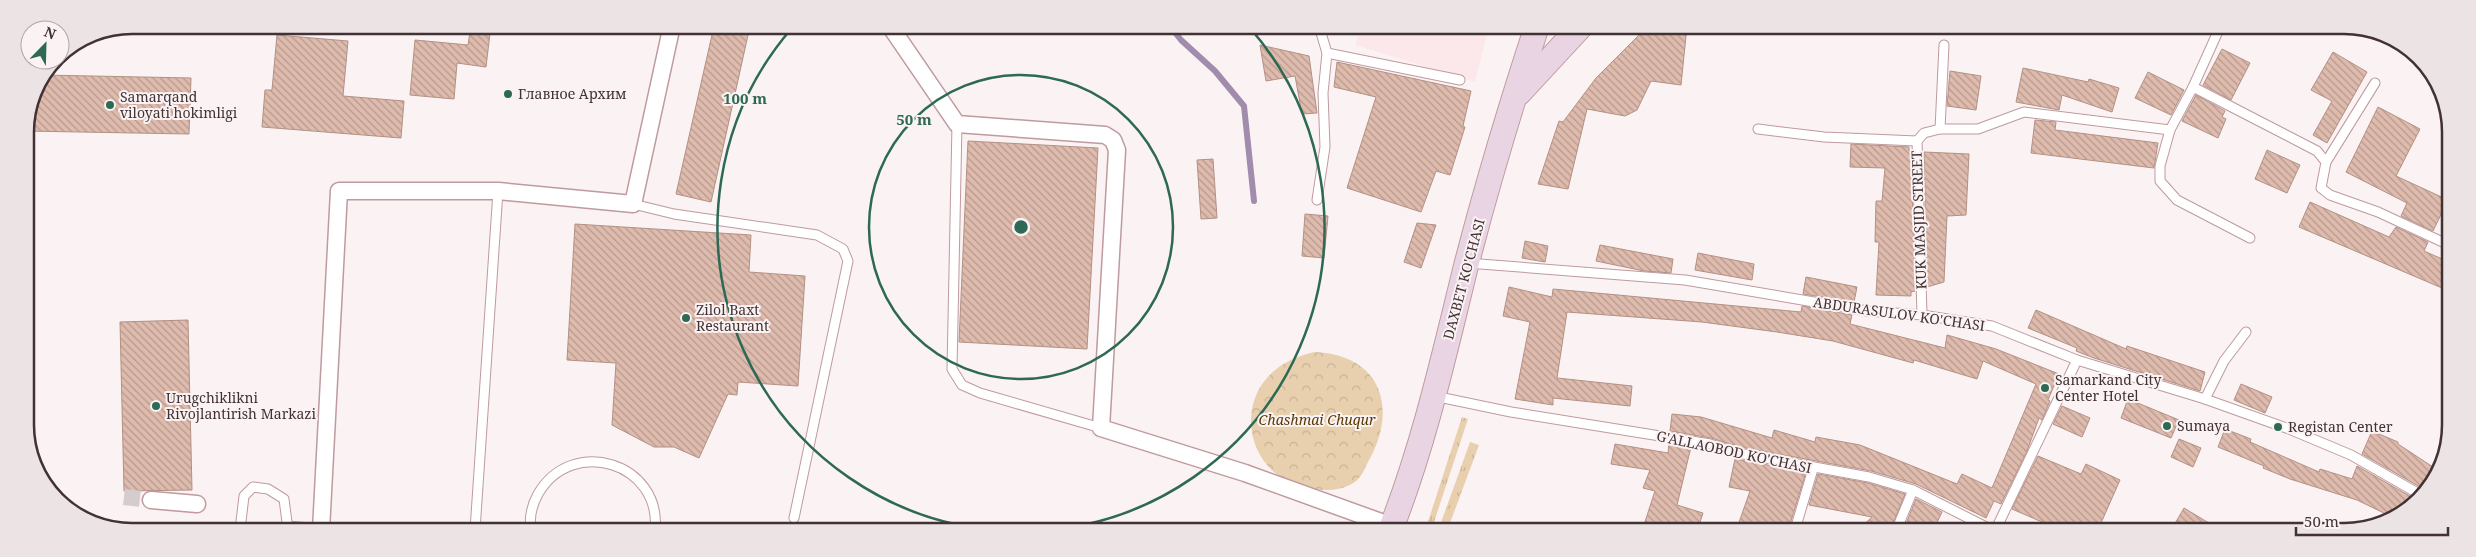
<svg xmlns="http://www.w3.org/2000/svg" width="2476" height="557" font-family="'Noto Serif',serif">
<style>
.built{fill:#fce8ea}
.grass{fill:url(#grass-tufts)}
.forest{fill:url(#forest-crowns)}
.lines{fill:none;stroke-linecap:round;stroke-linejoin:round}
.stream{stroke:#a18cae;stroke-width:6}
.building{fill:url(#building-back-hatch);stroke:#b39184}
.street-tunnel{stroke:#d5cccd;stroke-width:16;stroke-dasharray:16 8;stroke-linecap:butt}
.lane-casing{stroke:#bf9a9e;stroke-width:11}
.street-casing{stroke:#bf9a9e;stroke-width:19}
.secondary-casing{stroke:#bf9a9e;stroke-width:26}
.lane{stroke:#fff;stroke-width:9}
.street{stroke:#fff;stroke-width:16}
.secondary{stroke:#e9d4e3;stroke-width:24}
.ring{fill:none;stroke:#2d6954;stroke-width:2.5}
.poi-dot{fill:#2d6954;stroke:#faf2f3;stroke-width:2}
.labels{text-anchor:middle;stroke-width:4;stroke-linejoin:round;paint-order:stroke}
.poi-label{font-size:14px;fill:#423234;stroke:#faf2f3;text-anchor:start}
.street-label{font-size:14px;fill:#423234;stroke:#faf2f3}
.park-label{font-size:14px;font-style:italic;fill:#593800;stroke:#faf2f3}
.rim{fill:none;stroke:#423234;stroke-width:2.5}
.centre{fill:#2d6954;stroke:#faf2f3;stroke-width:2.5}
.ring-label{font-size:15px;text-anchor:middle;font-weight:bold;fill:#2d6954;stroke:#faf2f3;stroke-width:4;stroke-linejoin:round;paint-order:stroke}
</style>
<defs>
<pattern id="grass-tufts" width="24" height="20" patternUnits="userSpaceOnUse" patternTransform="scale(1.25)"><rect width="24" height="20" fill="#e8cfae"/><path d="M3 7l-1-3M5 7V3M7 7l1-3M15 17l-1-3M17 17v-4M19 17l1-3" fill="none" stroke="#c8b296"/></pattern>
<pattern id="forest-crowns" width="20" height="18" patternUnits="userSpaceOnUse" patternTransform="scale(1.25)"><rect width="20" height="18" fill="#e8cfae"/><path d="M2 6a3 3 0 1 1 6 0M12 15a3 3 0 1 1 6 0" fill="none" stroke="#c8b296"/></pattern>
<pattern id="building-back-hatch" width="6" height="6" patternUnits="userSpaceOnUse" patternTransform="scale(1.25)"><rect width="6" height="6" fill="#dfbbae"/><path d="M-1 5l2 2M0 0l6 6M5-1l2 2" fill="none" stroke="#b6998e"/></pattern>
</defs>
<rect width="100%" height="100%" fill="#faf2f3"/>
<polygon class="built" points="1362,26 1489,26 1475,82 1355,45"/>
<g class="grass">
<polygon points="1462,417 1468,419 1431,531 1425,531"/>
<polygon points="1470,442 1479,445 1447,531 1438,531"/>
</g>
<path class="forest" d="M1315 352C1381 355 1399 408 1368 462 1365 467 1363 474 1359 478 1343 497 1299 491 1281 478 1262 464 1251 444 1251 420 1252 382 1280 359 1315 352Z"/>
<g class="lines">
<polyline class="stream" points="1170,26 1181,40 1215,71 1244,106 1254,201"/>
</g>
<g class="building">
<polygon points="471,25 491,25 486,67 457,63 454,99 410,95 415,40 468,45"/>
<polygon points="714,26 750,26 711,202 676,194"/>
<polygon points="1648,26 1687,26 1681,85 1651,81 1637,110 1625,116 1587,109 1568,189 1538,184 1559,121 1563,122 1596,78"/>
<polygon points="277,35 348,41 343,96 404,101 401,138 262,127 265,90 272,90"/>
<polygon points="1260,45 1309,56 1317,113 1302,114 1295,76 1266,81"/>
<polygon points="2222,49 2250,63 2231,100 2203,85"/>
<polygon points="2333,52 2367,72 2327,143 2313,135 2332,101 2311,90"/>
<polygon points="1337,62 1471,91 1463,126 1465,127 1450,175 1436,171 1421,212 1347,188 1376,97 1334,87"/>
<polygon points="2023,68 2088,82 2089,79 2119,88 2112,112 2062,95 2059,110 2016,102"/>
<polygon points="1950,71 1981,76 1976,110 1947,106"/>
<polygon points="2148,72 2184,90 2171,115 2135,98"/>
<polygon points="43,75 191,78 189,134 25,131 36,85"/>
<polygon points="2196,95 2225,111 2222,117 2226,119 2218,138 2182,121"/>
<polygon points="2378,107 2420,129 2396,176 2448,200 2433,231 2401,216 2407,203 2346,172"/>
<polygon points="2035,120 2056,122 2055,130 2158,143 2154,168 2031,153"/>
<polygon points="968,141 1098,148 1087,349 959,342"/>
<polygon points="1851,144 1909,147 1909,151 1911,151 1915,291 1911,292 1911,296 1876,295 1879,242 1875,242 1876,201 1882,201 1885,168 1850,167"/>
<polygon points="2267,150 2300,165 2287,193 2255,179"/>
<polygon points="1924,152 1969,154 1966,215 1947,216 1944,282 1927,287"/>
<polygon points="1213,159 1217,218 1201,219 1197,160"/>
<polygon points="2310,202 2389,237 2396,227 2428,242 2424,251 2449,262 2449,291 2299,227"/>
<polygon points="1305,214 1328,216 1324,258 1302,256"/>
<polygon points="1417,223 1436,225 1421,268 1404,262"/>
<polygon points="575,224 751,235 749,272 805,276 798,386 738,382 737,395 728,394 699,458 674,447 654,447 612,425 616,363 567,360"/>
<polygon points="1525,241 1548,246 1545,262 1522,258"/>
<polygon points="1600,245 1673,259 1671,273 1644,271 1596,261"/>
<polygon points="1698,253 1754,264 1752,280 1695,270"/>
<polygon points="1806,277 1857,287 1854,302 1803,294"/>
<polygon points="1509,287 1552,297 1553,289 1801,312 1802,306 1852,315 1850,324 1945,348 1947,335 1996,349 2059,374 2048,400 2050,401 2042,420 2039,418 2027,451 2001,504 1994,501 1986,518 1916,484 1871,471 1740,447 1711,438 1670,431 1672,414 1701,417 1772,438 1774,430 1815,442 1816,437 1860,445 1957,484 1962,474 1992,488 2036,384 1983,361 1977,379 1914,360 1913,363 1833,341 1777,332 1702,322 1567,312 1557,378 1632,386 1630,406 1553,398 1553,405 1515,399 1530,322 1503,316"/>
<polygon points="2036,310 2126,349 2127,346 2205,372 2200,391 2094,358 2076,351 2077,348 2028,328"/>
<polygon points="188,320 192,490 124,491 120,322"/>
<polygon points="2241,384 2272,397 2265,413 2234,400"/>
<polygon points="2128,399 2179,420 2171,438 2121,418"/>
<polygon points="2062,406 2090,418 2082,437 2053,424"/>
<polygon points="2225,429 2251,439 2250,442 2319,472 2320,469 2352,479 2357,466 2415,499 2411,507 2390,516 2357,500 2290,479 2263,468 2264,466 2218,447"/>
<polygon points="2372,431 2398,442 2398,444 2436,469 2426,486 2422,483 2420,487 2362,454"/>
<polygon points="2179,439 2201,448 2193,467 2171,457"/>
<polygon points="1615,444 1668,453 1669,444 1691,447 1677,505 1703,513 1697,531 1642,531 1655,491 1643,488 1650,470 1611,464"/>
<polygon points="2038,456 2081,474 2086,464 2120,480 2097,532 2065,532 2012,509"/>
<polygon points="1735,459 1806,472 1791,521 1786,529 1776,526 1769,529 1758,524 1755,531 1736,531 1750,491 1729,487"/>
<polygon points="1818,474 1868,483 1905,494 1890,531 1857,531 1872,517 1809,505"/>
<polygon points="1916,499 1942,512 1933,531 1903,531"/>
<polygon points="2184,508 2224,532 2170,532"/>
</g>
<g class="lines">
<polyline class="street-tunnel" points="124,497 151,500"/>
<g class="lane-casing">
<g id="lane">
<polyline points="1327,53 1460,80"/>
<polyline points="2193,87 2317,151 2326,162 2321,188 2330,195 2378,212 2449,245"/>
<polyline points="957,124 952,369 962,385 980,393 1101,428"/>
<polyline points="1758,129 1824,137 1917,141"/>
<polyline points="1940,129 1944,45"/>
<polyline points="2170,130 2160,166 2160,181 2177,200 2250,238"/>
<polyline points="2326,162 2375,83"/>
<polyline points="1317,200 1325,147 1323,93 1327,53 1319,26"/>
<polyline points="633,204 674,214 817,235 843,249 848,261 794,518"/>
<polyline points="1467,263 1685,280 1867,311 1922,315 1992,326 2077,360 2205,399 2289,429 2351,455 2421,495"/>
<polyline points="1922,315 1917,141 1924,133 1940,129 1978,129 2024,112 2170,130 2193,87 2220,27"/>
<polyline points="1434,396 1511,412 1710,444 1738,453 1869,477 1913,490 1996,532"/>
<polyline points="2205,399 2224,361 2246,332"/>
<polyline points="288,526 321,529"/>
<polyline points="240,530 244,496 253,487 268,489 284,499 288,530"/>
<polyline points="475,530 498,191"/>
<path d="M531 530C529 518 532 505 538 494 572 435 662 463 655 530"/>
<polyline points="1792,531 1797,523 1813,469"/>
<polyline points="1896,531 1913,490"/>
<polyline points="1995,531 2077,360"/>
</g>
</g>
<g class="street-casing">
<g id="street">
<polyline points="890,26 957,124 1105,135 1113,140 1117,150 1101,428 1245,473 1392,526"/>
<polyline points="151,500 197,504"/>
<polyline points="321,530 339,191 498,191 633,204 672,25"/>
</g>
</g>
<g class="secondary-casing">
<g id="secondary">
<polyline points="1519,93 1581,26"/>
<path d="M1390 531C1424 445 1444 355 1466 266 1487 185 1511 105 1537 26"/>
</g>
</g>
<use href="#lane" class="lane"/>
<use href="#street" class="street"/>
<use href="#secondary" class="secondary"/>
</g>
<g class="ring">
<circle cx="1021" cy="227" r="152"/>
<path d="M1008 531A304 304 0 0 1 792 28M1250 28A304 304 0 0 1 1034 531"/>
</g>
<g class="poi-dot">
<circle cx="508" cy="94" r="5"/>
<circle cx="110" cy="105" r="5"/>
<circle cx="686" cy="318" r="5"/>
<circle cx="2045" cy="388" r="5"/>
<circle cx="156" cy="406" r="5"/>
<circle cx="2167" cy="426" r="5"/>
<circle cx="2278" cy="427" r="5"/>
</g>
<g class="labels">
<g class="poi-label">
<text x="518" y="99">Главное Архим</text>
<text x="120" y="102">Samarqand<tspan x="120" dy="16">viloyati hokimligi</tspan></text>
<text x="696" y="315">Zilol Baxt<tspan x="696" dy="16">Restaurant</tspan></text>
<text x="2055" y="385">Samarkand City<tspan x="2055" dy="16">Center Hotel</tspan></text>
<text x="166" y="403">Urugchiklikni<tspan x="166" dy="16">Rivojlantirish Markazi</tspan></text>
<text x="2177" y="431">Sumaya</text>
<text x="2288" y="432">Registan Center</text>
</g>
<g class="street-label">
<text transform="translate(1919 220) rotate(-92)" y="5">KUK MASJID STREET</text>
<text transform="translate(1464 279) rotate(-75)" y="5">DAXBET KO'CHASI</text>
<text transform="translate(1899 314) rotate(8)" y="5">ABDURASULOV KO'CHASI</text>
<text transform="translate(1734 452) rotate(12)" y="5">G'ALLAOBOD KO'CHASI</text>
</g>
<g class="park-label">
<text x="1317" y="425">Chashmai Chuqur</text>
</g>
</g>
<path d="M0 0H2476V557H0ZM132 34H2344A98 98 0 0 1 2442 132V425A98 98 0 0 1 2344 523H132A98 98 0 0 1 34 425V132A98 98 0 0 1 132 34Z" fill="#ebe3e4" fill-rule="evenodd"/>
<path class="rim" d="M132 34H2344A98 98 0 0 1 2442 132V425A98 98 0 0 1 2344 523H132A98 98 0 0 1 34 425V132A98 98 0 0 1 132 34Z"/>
<circle cx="1021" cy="227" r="8" class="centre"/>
<g class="ring-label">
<text x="745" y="104">100 m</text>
<text x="914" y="125">50 m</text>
</g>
<g transform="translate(45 45) rotate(23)"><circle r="24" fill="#faf2f3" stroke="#b0a5a7"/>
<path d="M0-4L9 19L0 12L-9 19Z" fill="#2d6954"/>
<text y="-8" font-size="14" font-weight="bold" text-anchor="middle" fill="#423234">N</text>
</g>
<path d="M2296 527v8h152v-8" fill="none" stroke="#423234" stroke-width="2.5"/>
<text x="2304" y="527" font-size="15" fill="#423234" stroke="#faf2f3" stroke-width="4" paint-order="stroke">50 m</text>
</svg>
